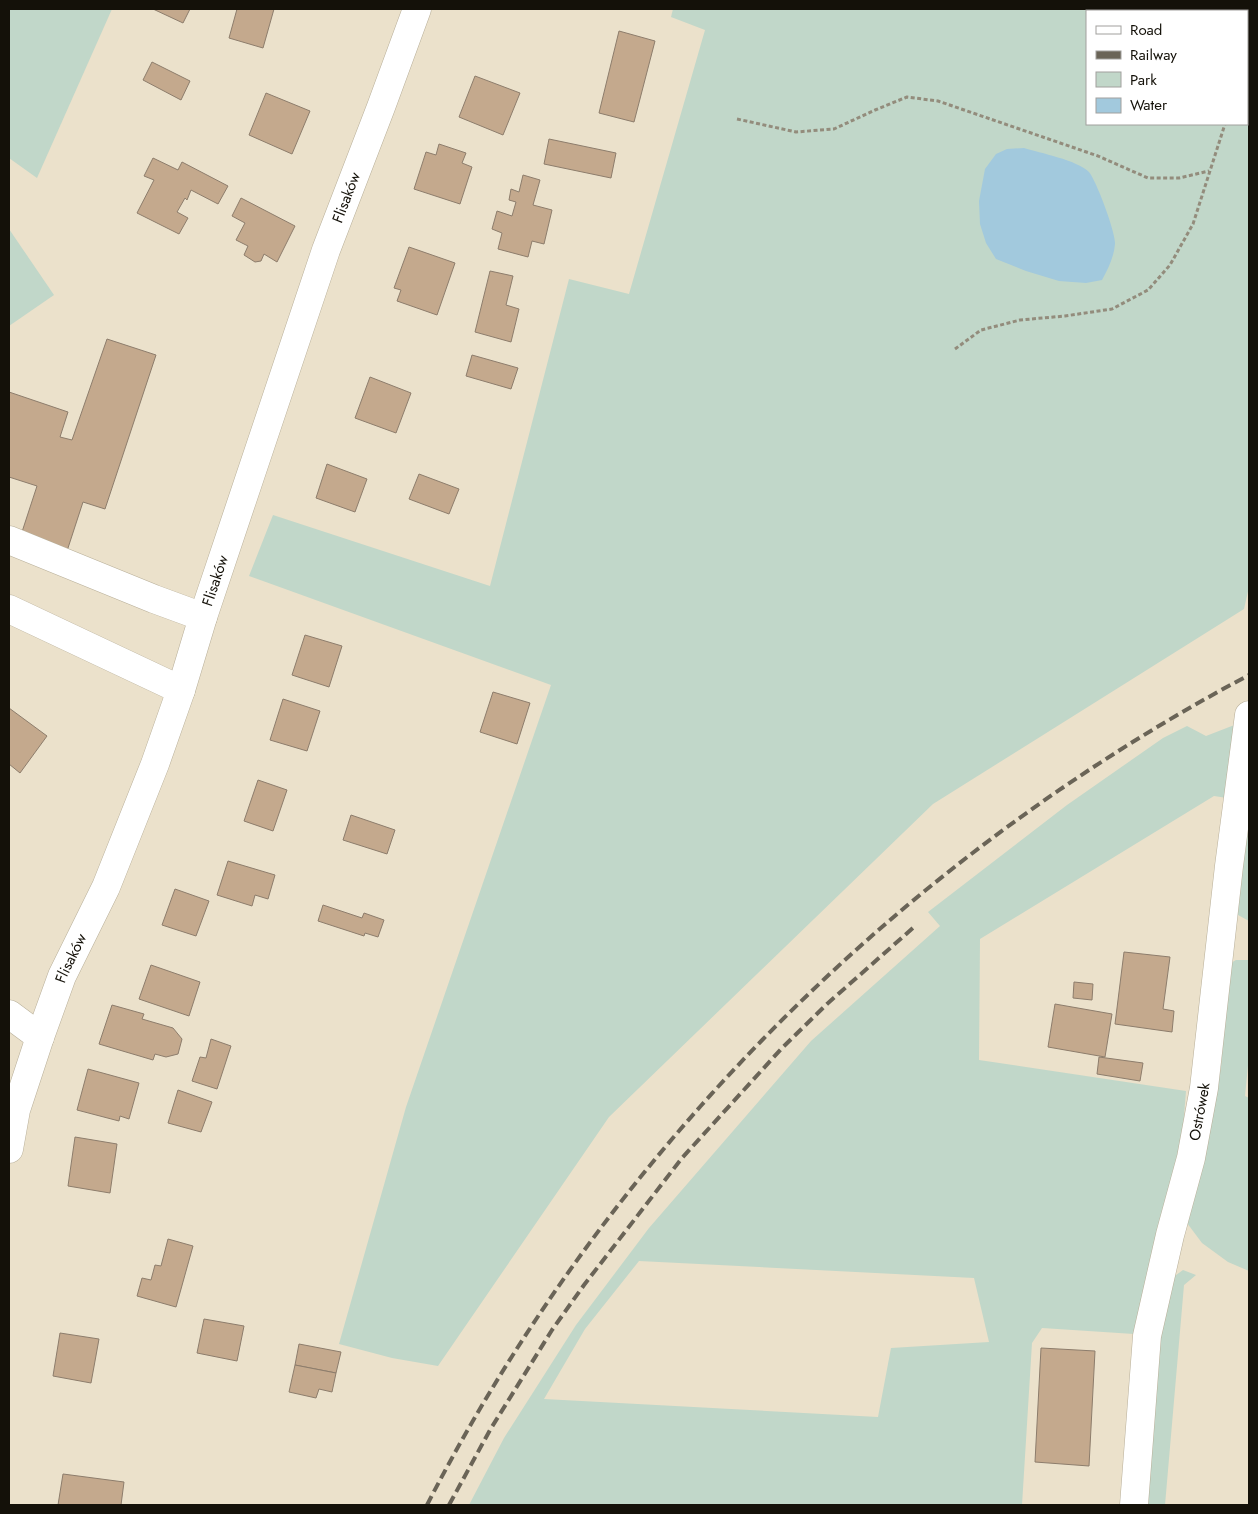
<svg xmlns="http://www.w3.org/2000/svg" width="1258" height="1514" font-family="Jost,sans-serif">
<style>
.green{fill:#c1d7c9;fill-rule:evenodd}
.water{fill:#a2c9dd}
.building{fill:#c4a98d;stroke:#8d7d6c}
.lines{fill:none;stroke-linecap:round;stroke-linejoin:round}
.minor-casing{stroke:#b8af99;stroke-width:29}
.path{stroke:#938c7c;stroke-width:3;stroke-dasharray:4 2.5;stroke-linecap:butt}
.minor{stroke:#fff;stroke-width:28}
.rail{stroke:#6a6457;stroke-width:4;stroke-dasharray:10 5;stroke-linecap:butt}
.labels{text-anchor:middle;stroke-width:4.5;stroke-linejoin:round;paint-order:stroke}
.street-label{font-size:15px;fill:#141109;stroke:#fff}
</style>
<rect width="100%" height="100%" fill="#ebe1cb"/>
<g class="green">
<polygon points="9,9 112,9 37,178 9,158"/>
<path d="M673 9H1249V587L1244 609 933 804 609 1117 438 1366 392 1358 339 1344 406 1107 551 685 249 576 273 515 490 586 569 279 629 294 705 30 671 17ZM1087 11H1247V124H1087Z"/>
<polygon points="9,229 54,295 9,326"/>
<path d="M1237 724 1227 798 1214 796 980 939 979 1060 1186 1091 1181 1154 1134 1334 1042 1328 1032 1343 1022 1505H469L504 1438 576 1325 649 1228 811 1041 940 926 928 912 1067 805 1163 738 1187 726 1206 736ZM639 1261 974 1278 989 1342 891 1348 878 1417 544 1399 585 1329Z"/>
<polygon points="1249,779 1249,921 1238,915 1235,902"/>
<polygon points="1236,960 1249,960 1249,1055 1245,1096 1249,1098 1249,1271 1228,1262 1202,1243 1184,1219 1206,1145 1221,1067 1229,964"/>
<polygon points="1183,1270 1196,1275 1184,1285 1165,1505 1145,1505 1153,1357 1172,1278"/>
</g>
<path class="water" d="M1024 148C1040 153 1077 160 1089 172 1096 180 1116 233 1115 244 1114 257 1108 269 1102 280L1086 283 1059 281 1026 271 996 259 986 243 980 224 979 201 985 169 996 154 1007 149Z"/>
<g class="building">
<polygon points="153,9 190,9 183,23"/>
<polygon points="237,9 274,9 263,48 229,38"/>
<polygon points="619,31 655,41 634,122 599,113"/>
<polygon points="152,62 190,81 181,100 143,80"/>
<polygon points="475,76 520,93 503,135 459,117"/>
<polygon points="266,93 310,111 292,154 249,135"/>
<polygon points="549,139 616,153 611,178 544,164"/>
<polygon points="439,144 466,153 462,163 472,167 460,204 414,189 426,152 436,155"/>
<polygon points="153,158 178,170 182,162 228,186 218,204 191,190 187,200 185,198 177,212 188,218 179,234 137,213 154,180 144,176"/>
<polygon points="523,175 540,180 533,205 552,210 544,244 532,241 528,257 498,249 502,233 492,229 497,211 512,216 516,202 509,200 511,189 519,192"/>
<polygon points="241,198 295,226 277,262 264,254 261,261 255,262 244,255 248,246 236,240 245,223 232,216"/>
<polygon points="409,247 455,263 437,315 397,301 401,290 394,288"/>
<polygon points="490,271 513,276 506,305 519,309 511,342 475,332"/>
<polygon points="107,339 156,355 105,509 83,502 67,551 21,535 37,486 9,477 9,392 68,412 60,437 72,440"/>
<polygon points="472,355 518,368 511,389 466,376"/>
<polygon points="370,377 411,393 396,433 355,418"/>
<polygon points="327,464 367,479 355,512 316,498"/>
<polygon points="419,474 459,489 449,514 409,499"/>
<polygon points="305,635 342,646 329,687 292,675"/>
<polygon points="493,692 530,703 517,744 480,732"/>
<polygon points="283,699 320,711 307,751 270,740"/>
<polygon points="9,708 47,736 20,773 9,764"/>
<polygon points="258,780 287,790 273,831 244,821"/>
<polygon points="351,815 395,830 387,854 343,840"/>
<polygon points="228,861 275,875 268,899 255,895 252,906 217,895"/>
<polygon points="175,889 209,901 196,936 162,925"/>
<polygon points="323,905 362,918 364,913 384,920 378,937 365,933 364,936 318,921"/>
<polygon points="1124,952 1170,957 1163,1009 1174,1011 1172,1032 1115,1024"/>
<polygon points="151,965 200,982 189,1016 139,999"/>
<polygon points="1074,982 1093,984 1092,1000 1073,998"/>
<polygon points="1055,1004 1112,1014 1105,1057 1048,1047"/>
<polygon points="112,1005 144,1014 142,1019 173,1028 182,1039 178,1054 166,1057 155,1054 153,1060 99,1044"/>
<polygon points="211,1039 231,1046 217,1089 192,1081 200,1057 206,1058"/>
<polygon points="1099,1057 1143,1063 1140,1081 1097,1074"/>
<polygon points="88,1069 139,1083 129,1119 120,1116 119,1121 77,1110"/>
<polygon points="178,1090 212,1102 201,1132 168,1123"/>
<polygon points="75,1137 117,1144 110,1193 68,1186"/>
<polygon points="168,1239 193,1246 176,1307 137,1296 142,1278 151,1280 155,1265 161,1266"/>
<polygon points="204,1319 244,1326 237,1361 197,1353"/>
<polygon points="60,1333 99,1339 91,1383 53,1376"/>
<polygon points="299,1344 341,1352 336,1373 295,1365"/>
<polygon points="1041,1348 1095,1351 1089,1466 1035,1462"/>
<polygon points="295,1365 336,1373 332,1392 319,1389 316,1398 289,1392"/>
<polygon points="63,1474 124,1482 121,1505 58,1505"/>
</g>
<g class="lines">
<g class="minor-casing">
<g id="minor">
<polyline points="9,540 154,599 203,617"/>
<polyline points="9,609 181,690"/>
<polyline points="9,1014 40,1037"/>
<path id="s1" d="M9 1149 16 1110 40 1037 62 976 106 887 155 764 181 690 203 617 326 250 381 107 417 9"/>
<path id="s2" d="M1134 1505 1147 1336 1170 1235 1191 1158 1204 1088 1229 866 1249 715"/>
</g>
</g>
<g class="path">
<polyline points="1247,60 1249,53"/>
<polyline points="737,119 796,132 834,129 875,110 907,97 938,101 1098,156 1148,178 1179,178 1209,171"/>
<polyline points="955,349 981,330 1020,320 1065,316 1112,309 1148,290 1170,265 1193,224 1225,124"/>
</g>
<use href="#minor" class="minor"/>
<g class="rail">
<path d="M427 1505C608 1152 899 861 1249 675"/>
<polyline points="449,1505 490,1430 552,1330 584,1285 682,1158 782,1048 827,1004 914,927"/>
</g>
</g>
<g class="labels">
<g class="street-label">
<text dy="5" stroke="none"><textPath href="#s1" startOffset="1011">Flisaków</textPath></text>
<text dy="5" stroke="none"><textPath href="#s1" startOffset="606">Flisaków</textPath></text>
<text dy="5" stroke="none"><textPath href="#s1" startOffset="201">Flisaków</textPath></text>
<text dy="5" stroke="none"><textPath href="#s2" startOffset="400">Ostrówek</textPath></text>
</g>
</g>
<rect width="1258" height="1514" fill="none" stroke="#141109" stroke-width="20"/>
<rect x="1086" y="10" width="162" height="115" fill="#ffffff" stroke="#a1a09d"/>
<rect x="1096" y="26" width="25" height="8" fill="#ffffff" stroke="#a1a09d"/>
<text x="1130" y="35" font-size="15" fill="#141109">Road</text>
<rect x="1096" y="51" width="25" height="8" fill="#6a6457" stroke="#a1a09d"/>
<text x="1130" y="60" font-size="15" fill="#141109">Railway</text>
<rect x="1096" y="72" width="25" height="15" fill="#c1d7c9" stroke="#a1a09d"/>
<text x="1130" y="85" font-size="15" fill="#141109">Park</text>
<rect x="1096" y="98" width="25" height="15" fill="#a2c9dd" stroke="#a1a09d"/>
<text x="1130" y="110" font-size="15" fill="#141109">Water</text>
</svg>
